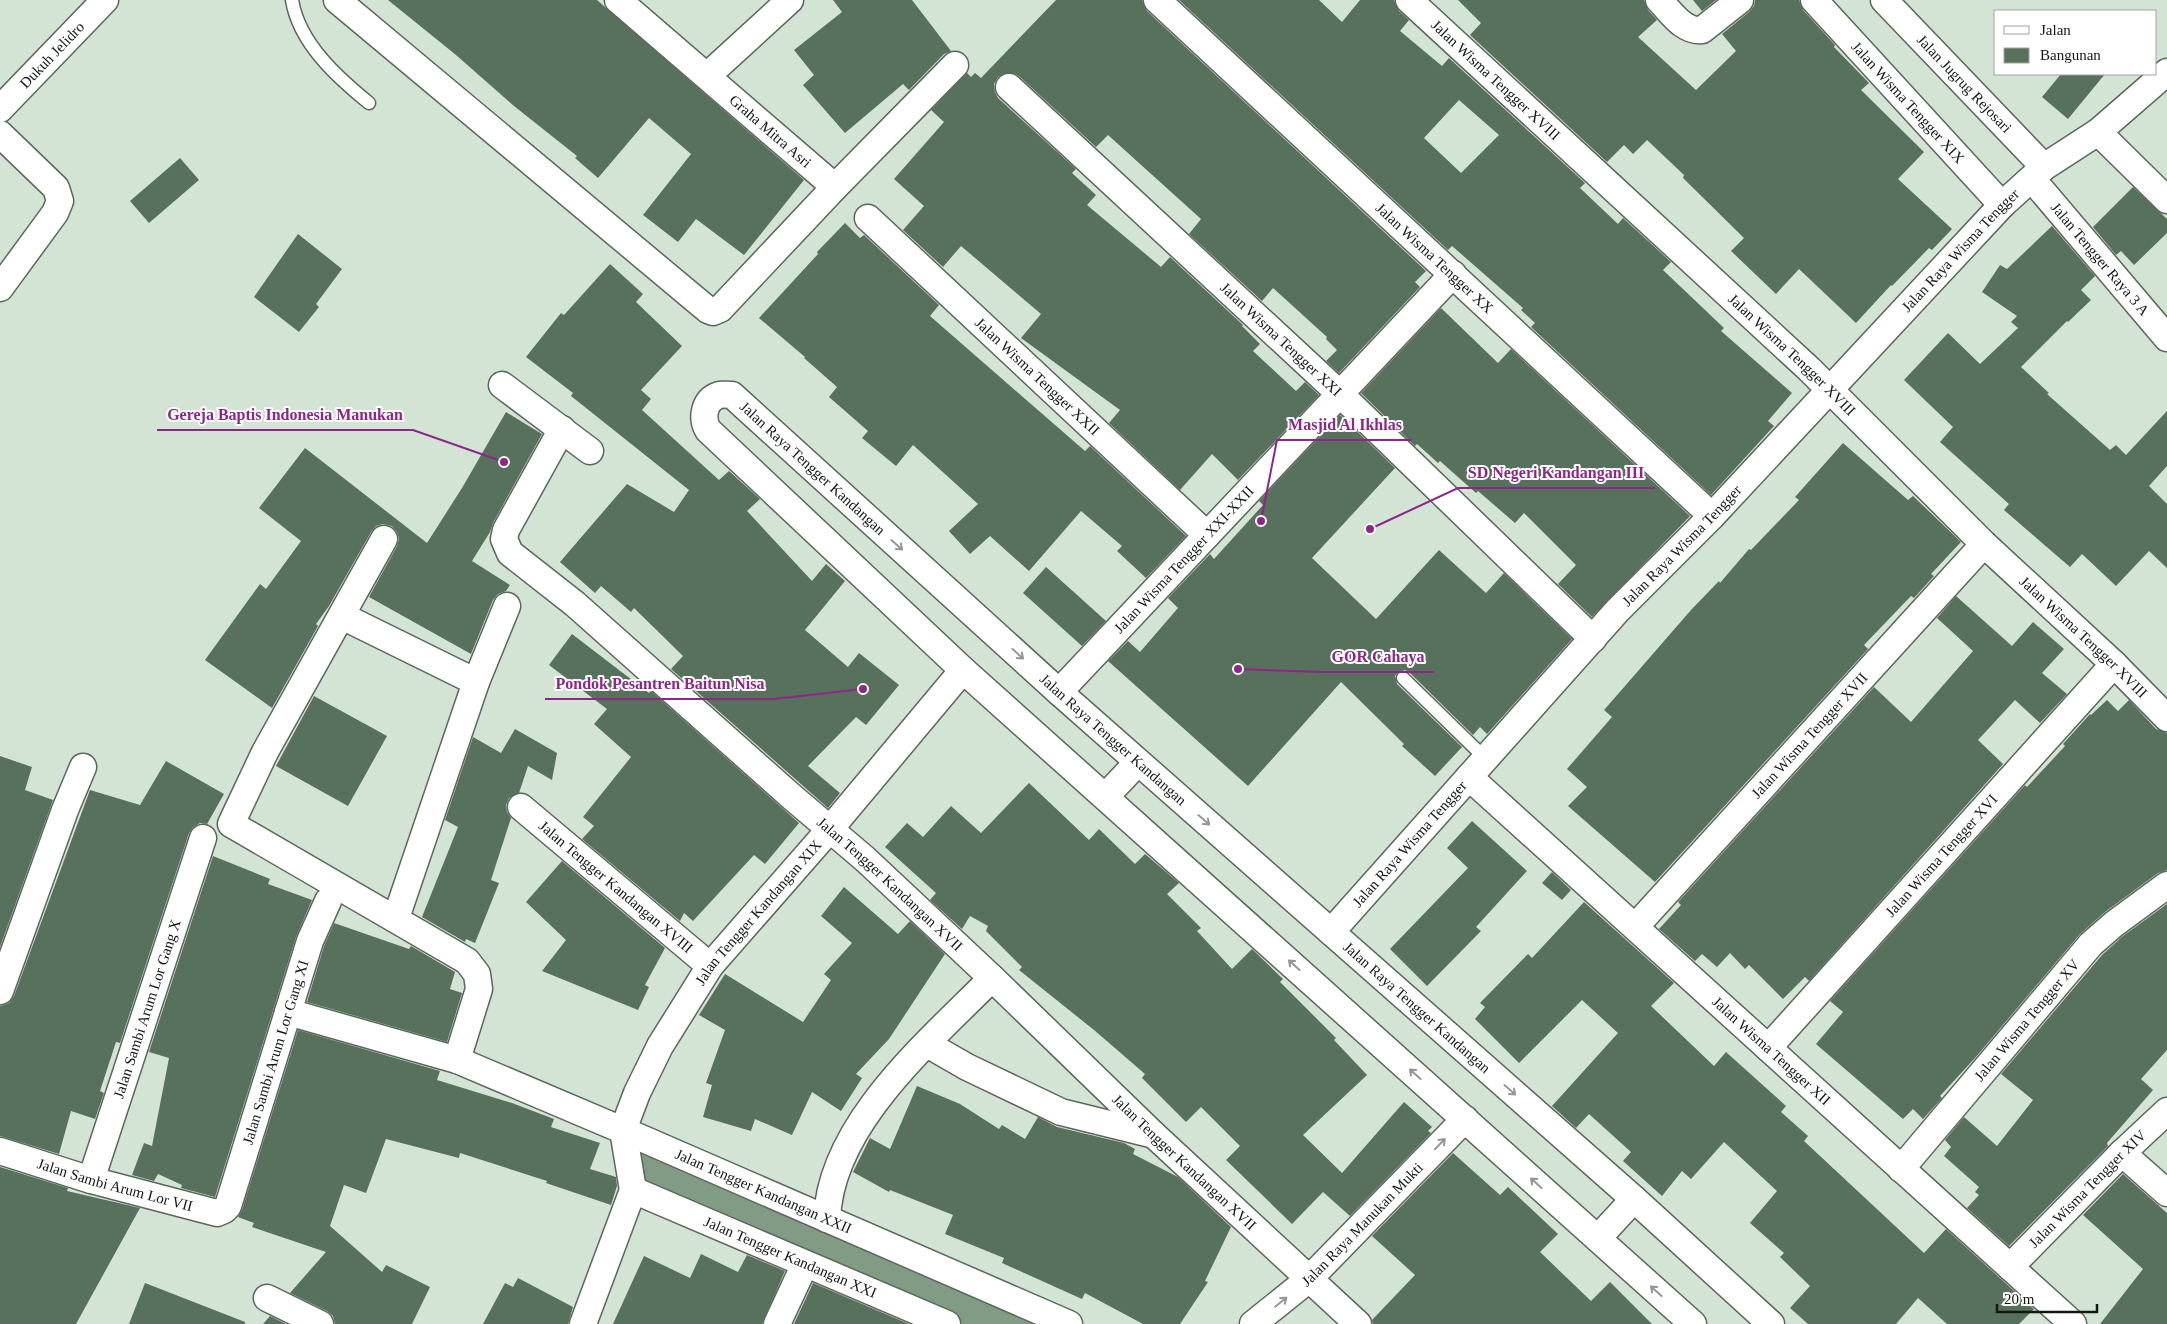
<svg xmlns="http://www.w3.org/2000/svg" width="2167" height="1324" font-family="'Times New Roman',serif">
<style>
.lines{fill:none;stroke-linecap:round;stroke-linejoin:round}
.river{stroke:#829b85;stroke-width:60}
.building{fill:#58715c;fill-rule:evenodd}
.lane-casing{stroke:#59685b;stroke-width:15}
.street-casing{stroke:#59685b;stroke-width:29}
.lane{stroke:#fff;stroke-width:12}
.street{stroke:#fff;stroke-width:26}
.oneway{stroke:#949795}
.labels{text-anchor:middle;stroke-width:4;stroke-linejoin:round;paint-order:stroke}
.street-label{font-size:15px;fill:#121813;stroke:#fff}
.leader{fill:none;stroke:#8d258b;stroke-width:2}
.callout-dot{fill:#8d258b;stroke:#fff;stroke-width:2}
.callout-label{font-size:16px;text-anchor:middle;font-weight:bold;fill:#8d258b;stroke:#fff;stroke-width:4;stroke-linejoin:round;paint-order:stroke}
</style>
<rect width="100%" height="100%" fill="#d3e4d5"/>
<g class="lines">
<polyline class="river" points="655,1177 719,1209 779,1233 842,1248 1022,1324"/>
</g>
<g class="building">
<polygon points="388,0 597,0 804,180 744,255 696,219 678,242 643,215 691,154 649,118 598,178 575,158 577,156 514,106 456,55"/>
<polygon points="833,0 912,0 951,51 944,54 909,90 903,84 845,133 803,85 814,75 794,50 842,12"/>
<polygon points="1056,0 1142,0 1147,11 1426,271 1415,282 1420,287 1339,373 1326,361 1337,350 1326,339 1327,337 1273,288 1262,301 1189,234 1201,219 1108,135 1096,147 1019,76 1013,73 1005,73 998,77 994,84 995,92 998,98 1076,169 1072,173 1096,195 1087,205 1161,267 1170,257 1243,325 1242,326 1260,344 1253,351 1296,391 1305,382 1319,395 1238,480 1212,454 1180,490 1109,423 1120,410 1021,338 1041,314 961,246 943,267 903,230 924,206 894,179 944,122 931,110 967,73 971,77 975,73 981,78"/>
<path d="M1179 0H1319L1342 22 1360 0H1394L1399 11 1409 20 1400 31 1442 66 1449 58 1585 183 1580 188 1618 224 1623 218 1671 262 1663 270 1724 328 1721 331 1792 393 1768 421 1774 426 1711 495 1531 327 1535 323 1521 310 1523 308 1452 246 1448 250ZM1459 100 1499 135 1461 173 1424 138Z"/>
<polygon points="1458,0 1644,0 1648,10 1657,20 1638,37 1696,90 1736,51 1722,34 1749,12 1754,6 1755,0 1799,0 1803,10 1835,45 1834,47 1869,83 1861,90 1924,152 1898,179 1952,229 1932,250 1929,248 1892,286 1891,285 1856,323 1799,269 1776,294 1731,251 1744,238 1683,178 1684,175 1647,140 1633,154 1624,145 1607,162 1470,35 1481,23"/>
<polygon points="1693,0 1716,0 1702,11"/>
<polygon points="2061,74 2105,74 2068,119 2042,97"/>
<polygon points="180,158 199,180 149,223 130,201"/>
<polygon points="2133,187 2167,219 2167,233 2134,265 2121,251 2116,255 2093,227"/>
<polygon points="845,223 860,238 864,235 939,305 930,316 1085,451 1090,446 1186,536 1146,578 1117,551 1122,546 1081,511 1029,571 990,536 970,554 949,531 978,504 913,445 896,466 862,438 868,431 829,397 837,387 804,358 805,357 759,318 818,254 817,252"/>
<polygon points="2052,226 2095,276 2081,290 2091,300 2068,322 2067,321 2021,367 2049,393 2047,394 2110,450 2116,445 2126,455 2167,411 2167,466 2149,486 2167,504 2167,568 2149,551 2116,586 2082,554 2070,567 2004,510 2009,504 1940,442 1953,427 1904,380 1948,333 1980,364 2018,328 2011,322 2017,316 1982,292 2000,265 2007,269"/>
<polygon points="298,234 342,269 316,304 319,307 299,332 254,297"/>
<polygon points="610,264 643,294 636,302 682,346 641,390 651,399 642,410 719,480 729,471 760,499 747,511 812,581 826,564 845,581 805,630 848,667 859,653 899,685 866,725 856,717 808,766 840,793 828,808 671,669 683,656 634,608 631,612 601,586 595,593 560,562 627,484 674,512 689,490 571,396 573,393 526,357 561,313 564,315"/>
<polygon points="1441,308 1498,363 1511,349 1690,516 1592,617 1558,584 1576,565 1524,513 1515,523 1478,491 1476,493 1440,461 1438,463 1417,444 1415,446 1361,393"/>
<polygon points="506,412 542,434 493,523 490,532 472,561 510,585 506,591 498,594 493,600 471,654 369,597 397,546 399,539 397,532 392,526 383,524 376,526 371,532 329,606 316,624 318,626 272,708 205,660 260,584 266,589 301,541 259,508 305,448 427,543 462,488"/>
<polygon points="1340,415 1395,468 1312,558 1376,619 1439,550 1486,593 1504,573 1572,639 1487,734 1480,727 1473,735 1409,672 1405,670 1398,672 1395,676 1397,684 1462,747 1435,776 1402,746 1404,744 1341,682 1248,786 1108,661 1128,641 1140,652 1178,608 1168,598 1210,554 1214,559 1263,505 1259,501"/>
<polygon points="1843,443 1908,500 1913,496 1961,542 1931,574 1934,576 1914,598 1911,596 1864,645 1868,649 1655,882 1568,806 1587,787 1567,769 1612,717 1604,710 1625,686 1691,610 1719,581 1720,583 1749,549 1751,550 1799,500 1795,497"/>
<polygon points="1046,567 1106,621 1082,646 1023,593"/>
<polygon points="1956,596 2012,646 2033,622 2064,649 2042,673 2067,694 2040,723 2015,700 1978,740 2003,764 1809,981 1805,977 1783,999 1749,965 1745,969 1730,953 1717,967 1702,954 1695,961 1659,929 1681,905 1678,902 1874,687 1911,722 1973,651 1937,618"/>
<polygon points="572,634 649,693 651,691 799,823 765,864 754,855 693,921 684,913 680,921 582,839 594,826 583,817 631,757 594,724 607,709 549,665"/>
<polygon points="314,696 387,736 348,806 276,766"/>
<polygon points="2107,700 2118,711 2129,700 2156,729 2167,733 2167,870 2158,873 2105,912 2080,934 1975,1058 1940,1096 1942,1098 1923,1119 1913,1109 1903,1119 1816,1044 1843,1012 1830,1001 2025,785 2027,787 2065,746 2063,744 2090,714 2091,715"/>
<polygon points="515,729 557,753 552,780 528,766 519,793 509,798 506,805 507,812 511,818 491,880 499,883 475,943 466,939 465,942 422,917 458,827 445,820 473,737 501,753"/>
<polygon points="0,756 32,767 25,790 53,800 0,947"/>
<polygon points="166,761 224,794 207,824 200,823 193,827 189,833 120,1043 116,1042 100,1091 104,1093 95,1119 71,1111 59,1154 0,1136 0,1006 9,1003 14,996 90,790 140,805"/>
<polygon points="1029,783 1089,840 1099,829 1135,864 1145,854 1179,883 1167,894 1201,928 1197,931 1232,969 1252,949 1283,979 1280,982 1336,1038 1334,1040 1367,1075 1303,1135 1342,1173 1404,1102 1432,1127 1428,1131 1431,1133 1350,1216 1323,1192 1292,1224 1226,1160 1240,1146 1201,1107 1186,1122 1142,1078 1145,1074 1094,1030 1019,970 1022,967 986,931 988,926 970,916 962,929 930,900 936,893 885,847 907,823 923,837 951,806 981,833"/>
<polygon points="1472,821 1527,871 1476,927 1481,931 1427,986 1390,949 1468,868 1447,848"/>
<polygon points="213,856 270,879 268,884 312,900 296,937 215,1197 181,1188 182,1185 158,1174 154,1181 132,1175 144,1143 152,1146 169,1058 149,1052"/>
<polygon points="562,861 665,948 645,985 649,987 638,1010 542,971 566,940 526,902"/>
<polygon points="1552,872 1571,890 1562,900 1542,883"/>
<polygon points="844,887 898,934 910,921 945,954 889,1039 856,1074 862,1078 841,1111 812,1092 792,1135 755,1119 751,1131 703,1117 712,1085 706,1083 725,1030 699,1015 725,974 803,1022 831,980 824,974 852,943 821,916"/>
<polygon points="1584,902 1674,983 1651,1006 1714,1066 1726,1052 1786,1106 1781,1112 1808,1136 1804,1141 1924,1253 1946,1229 2034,1309 2019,1324 1947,1324 1918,1298 1896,1324 1808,1324 1790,1308 1810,1286 1780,1257 1784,1253 1750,1223 1777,1191 1724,1142 1691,1179 1682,1171 1662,1196 1623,1161 1631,1152 1589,1114 1576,1128 1552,1106 1618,1033 1582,1000 1519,1063 1475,1019 1485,1007 1480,1003 1528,954 1532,958"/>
<polygon points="2167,904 2167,1050 2141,1079 2153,1090 2107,1143 2108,1146 2009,1246 1967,1208 1979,1195 1975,1192 1979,1187 1944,1156 1951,1147 1945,1140 1964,1117 1997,1146 2033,1100 2001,1074 2102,955 2123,936"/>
<polygon points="334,923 409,949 411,946 455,972 450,989 462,993 447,1042 307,1002 324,946"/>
<polygon points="298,1030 440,1071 437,1080 512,1103 554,1119 551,1127 600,1143 590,1169 616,1177 617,1186 611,1205 546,1183 547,1181 460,1153 459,1158 386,1139 366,1193 344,1185 330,1226 382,1272 386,1265 430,1287 412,1324 335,1324 333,1316 327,1311 290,1293 326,1252 252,1227 254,1223 238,1217 242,1210"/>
<polygon points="917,1086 960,1104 999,1129 1002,1125 1025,1139 1038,1117 1057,1127 1124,1143 1135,1149 1133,1154 1178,1177 1231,1227 1205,1281 1208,1282 1180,1324 1143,1324 1085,1293 1082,1299 1002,1263 1004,1258 945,1234 953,1215 890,1190 889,1192 853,1172 870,1138 890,1149"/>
<polygon points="1453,1153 1500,1195 1508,1187 1558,1234 1540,1252 1591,1301 1610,1282 1652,1324 1373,1324 1372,1320 1415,1275 1372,1236"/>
<polygon points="0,1167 68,1188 67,1191 140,1208 76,1324 0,1324"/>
<polygon points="2123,1174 2167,1213 2167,1324 2100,1324 2143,1269 2083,1215"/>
<polygon points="701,1254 738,1272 747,1255 785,1271 762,1324 613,1324 644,1256 690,1278"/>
<polygon points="518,1278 573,1307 568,1324 483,1324 505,1283 513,1287"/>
<polygon points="145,1283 245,1322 245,1324 129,1324"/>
<polygon points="813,1283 909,1324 794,1324"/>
<polygon points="270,1316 286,1324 263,1324"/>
</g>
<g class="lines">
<g class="lane-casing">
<g id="lane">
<path d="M292 0C299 43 337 77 369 103"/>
<polyline points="1403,678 1486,759"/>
</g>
</g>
<g class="street-casing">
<g id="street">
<polyline points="337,0 708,310 713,312 720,309 835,187 955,65"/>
<path id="s1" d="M618 0 835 187"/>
<path id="s2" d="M1157 0 1712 516"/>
<path id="s3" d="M1409 0 1809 369 1984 544 2114 664 2167 718"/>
<path d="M1659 0C1671 12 1683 32 1702 30L1740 0"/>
<path id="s4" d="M1814 0 2002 205"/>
<path id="s5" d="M1884 0 2044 167"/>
<polyline points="707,76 790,0"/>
<path id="s6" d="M1009 87 1340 394 1593 639"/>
<path id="s7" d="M0 109 105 0"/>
<polyline points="2098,132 2167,200"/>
<polyline points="0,134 56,188 60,201 55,213 0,288"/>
<path id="s8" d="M2032 179 2167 338"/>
<path id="s9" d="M868 218 1207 535"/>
<polyline points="502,385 590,451"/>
<path id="s10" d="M562 429 506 530 504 539 510 553 575 604 792 797 865 859 992 978 1154 1135 1358 1324"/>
<polyline points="384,539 265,752 231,824 467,961 477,974 479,989 457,1060"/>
<polyline points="342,616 476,682"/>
<path id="s11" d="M1059 692 1453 274"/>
<path id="s12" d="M1469 777 2073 1324"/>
<polyline points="1106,796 1138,762"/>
<path id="s13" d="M521 807 710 966"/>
<polyline points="396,918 476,682 507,606"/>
<path id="s14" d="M1635 927 1984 544"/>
<path id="s15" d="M1331 932 1617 611 1712 516 2002 205 2044 167 2098 132 2167 72"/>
<polyline points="0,991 65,810 83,767"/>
<path id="s16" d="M288 1012 457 1060 641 1138 1069 1324"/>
<polyline points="927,1044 967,1067 1061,1112 1154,1135"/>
<path id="s17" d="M1768 1048 2114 664"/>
<path id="s18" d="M0 1151 91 1180 217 1213 224 1210 228 1206 310 941 328 901"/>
<polyline points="2122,1153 2167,1193"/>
<path id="s19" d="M1901 1169 2091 944 2114 924 2167 885"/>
<path id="s20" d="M91 1180 203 838"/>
<path id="s21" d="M633 1190 623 1130 637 1093 660 1046 710 966 830 829 963 670"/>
<path id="s22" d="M633 1190 947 1324"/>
<path d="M827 1219C830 1124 930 1041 992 978"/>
<polyline points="1598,1238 1634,1199"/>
<path id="s23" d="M2010 1267 2122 1153 2167 1111"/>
<polyline points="267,1298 320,1324"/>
<polyline points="583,1324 633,1190"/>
<polyline points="777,1324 805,1264"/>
<path id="s24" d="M1253 1324 1309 1279 1465 1119"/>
<path id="s25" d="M1693 1324 963 670 708 430C701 418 704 400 719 395 722 394 728 395 732 395L1059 692 1634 1199 1771 1324"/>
</g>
</g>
<use href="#lane" class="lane"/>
<use href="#street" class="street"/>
</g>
<defs><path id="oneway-shaft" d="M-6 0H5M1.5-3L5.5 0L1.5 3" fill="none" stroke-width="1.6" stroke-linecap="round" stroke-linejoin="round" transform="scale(1.25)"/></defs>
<g class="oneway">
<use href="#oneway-shaft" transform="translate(897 545) rotate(42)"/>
<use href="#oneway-shaft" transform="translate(1018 654) rotate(42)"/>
<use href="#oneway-shaft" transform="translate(1204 820) rotate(41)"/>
<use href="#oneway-shaft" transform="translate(1294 965) rotate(-138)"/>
<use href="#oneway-shaft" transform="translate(1415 1074) rotate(-138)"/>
<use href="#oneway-shaft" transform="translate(1510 1090) rotate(41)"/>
<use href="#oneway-shaft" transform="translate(1440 1144) rotate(-46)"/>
<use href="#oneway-shaft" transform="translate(1536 1183) rotate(-138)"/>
<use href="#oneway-shaft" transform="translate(1656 1291) rotate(-138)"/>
<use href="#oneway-shaft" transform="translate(1281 1302) rotate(-39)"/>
</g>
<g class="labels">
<g class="street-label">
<text dy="5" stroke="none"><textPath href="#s7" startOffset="75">Dukuh Jelidro</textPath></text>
<text dy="5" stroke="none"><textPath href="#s3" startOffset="118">Jalan Wisma Tengger XVIII</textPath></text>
<text dy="5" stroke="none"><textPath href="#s5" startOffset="116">Jalan Jugrug Rejosari</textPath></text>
<text dy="5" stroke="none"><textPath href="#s4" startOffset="139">Jalan Wisma Tengger XIX</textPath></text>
<text dy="5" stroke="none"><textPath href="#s1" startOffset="201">Graha Mitra Asri</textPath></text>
<text dy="5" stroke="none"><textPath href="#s15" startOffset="928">Jalan Raya Wisma Tengger</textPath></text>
<text dy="5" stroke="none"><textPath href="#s2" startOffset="379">Jalan Wisma Tengger XX</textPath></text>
<text dy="5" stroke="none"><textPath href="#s8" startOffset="105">Jalan Tengger Raya 3 A</textPath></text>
<text dy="5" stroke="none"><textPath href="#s6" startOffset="371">Jalan Wisma Tengger XXI</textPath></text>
<text dy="5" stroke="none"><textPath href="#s3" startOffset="522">Jalan Wisma Tengger XVIII</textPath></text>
<text dy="5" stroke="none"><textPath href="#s9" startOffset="232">Jalan Wisma Tengger XXII</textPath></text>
<text dy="5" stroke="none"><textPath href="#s25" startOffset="1494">Jalan Raya Tengger Kandangan</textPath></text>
<text dy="5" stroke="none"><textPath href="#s15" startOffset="522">Jalan Raya Wisma Tengger</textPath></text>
<text dy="5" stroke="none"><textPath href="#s11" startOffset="182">Jalan Wisma Tengger XXI-XXII</textPath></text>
<text dy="5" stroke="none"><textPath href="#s3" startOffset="928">Jalan Wisma Tengger XVIII</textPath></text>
<text dy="5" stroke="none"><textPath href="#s14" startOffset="259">Jalan Wisma Tengger XVII</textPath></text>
<text dy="5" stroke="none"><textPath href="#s25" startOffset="1899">Jalan Raya Tengger Kandangan</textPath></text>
<text dy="5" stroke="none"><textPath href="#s15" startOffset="118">Jalan Raya Wisma Tengger</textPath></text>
<text dy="5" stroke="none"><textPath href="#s17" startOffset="259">Jalan Wisma Tengger XVI</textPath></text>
<text dy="5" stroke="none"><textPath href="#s10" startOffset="644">Jalan Tengger Kandangan XVII</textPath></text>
<text dy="5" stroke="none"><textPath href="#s13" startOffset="124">Jalan Tengger Kandangan XVIII</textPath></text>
<text dy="5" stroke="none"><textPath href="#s21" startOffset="319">Jalan Tengger Kandangan XIX</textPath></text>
<text dy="5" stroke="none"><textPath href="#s25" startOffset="2304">Jalan Raya Tengger Kandangan</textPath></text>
<text dy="5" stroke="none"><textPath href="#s20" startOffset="180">Jalan Sambi Arum Lor Gang X</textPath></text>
<text dy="5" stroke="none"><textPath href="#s19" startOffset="195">Jalan Wisma Tengger XV</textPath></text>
<text dy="5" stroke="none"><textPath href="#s12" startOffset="408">Jalan Wisma Tengger XII</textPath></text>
<text dy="5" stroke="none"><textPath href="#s18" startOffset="400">Jalan Sambi Arum Lor Gang XI</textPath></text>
<text dy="5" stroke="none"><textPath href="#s10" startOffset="1049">Jalan Tengger Kandangan XVII</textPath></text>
<text dy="5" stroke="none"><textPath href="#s18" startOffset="120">Jalan Sambi Arum Lor VII</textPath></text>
<text dy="5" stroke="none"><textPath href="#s23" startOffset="110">Jalan Wisma Tengger XIV</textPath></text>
<text dy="5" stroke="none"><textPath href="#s16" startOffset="509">Jalan Tengger Kandangan XXII</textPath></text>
<text dy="5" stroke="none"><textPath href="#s24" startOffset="148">Jalan Raya Manukan Mukti</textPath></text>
<text dy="5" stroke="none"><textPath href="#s22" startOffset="171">Jalan Tengger Kandangan XXI</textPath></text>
</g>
</g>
<path class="leader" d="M504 462L413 430H157M1261 521L1277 440H1412M1370 529L1458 488H1655M1238 669L1322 672H1434M863 689L774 699H545"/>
<g class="callout-dot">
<circle cx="504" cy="462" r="5"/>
<circle cx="1261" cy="521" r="5"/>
<circle cx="1370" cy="529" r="5"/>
<circle cx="1238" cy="669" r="5"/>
<circle cx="863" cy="689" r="5"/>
</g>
<g class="callout-label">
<text x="285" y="420">Gereja Baptis Indonesia Manukan</text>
<text x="1345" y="430">Masjid Al Ikhlas</text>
<text x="1556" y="478">SD Negeri Kandangan III</text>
<text x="1378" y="662">GOR Cahaya</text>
<text x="660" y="689">Pondok Pesantren Baitun Nisa</text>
</g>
<rect x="1994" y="10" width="162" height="65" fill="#ffffff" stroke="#a0a3a1"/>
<rect x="2004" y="26" width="25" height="8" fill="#ffffff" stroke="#a0a3a1"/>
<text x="2040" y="35" font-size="15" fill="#121813">Jalan</text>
<rect x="2004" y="48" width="25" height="15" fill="#58715c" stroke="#a0a3a1"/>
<text x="2040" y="60" font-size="15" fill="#121813">Bangunan</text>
<path d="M1997 1304v8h100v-8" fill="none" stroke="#121813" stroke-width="2.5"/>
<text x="2004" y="1304" font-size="15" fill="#121813" stroke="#ffffff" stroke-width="4" paint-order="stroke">20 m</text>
</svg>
